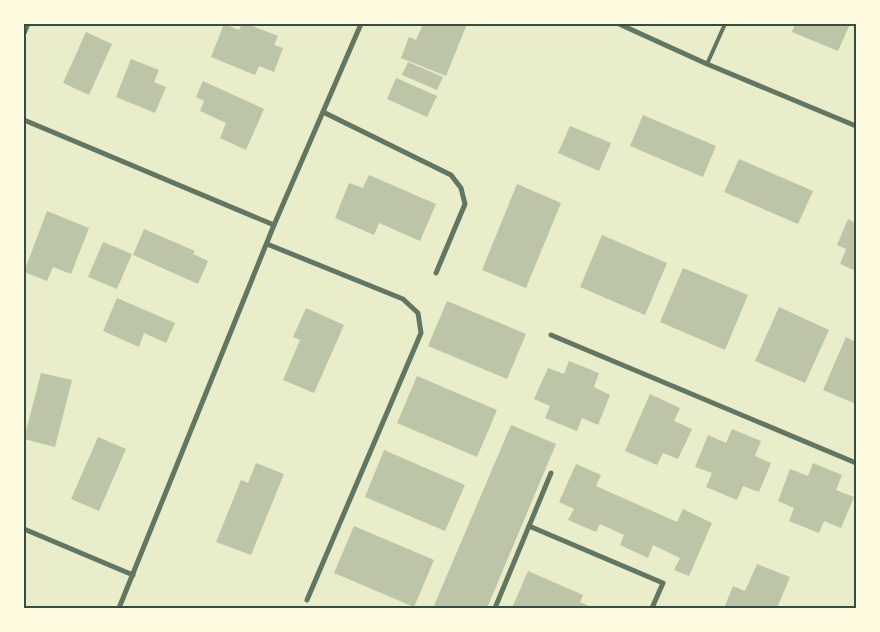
<svg xmlns="http://www.w3.org/2000/svg" width="880" height="632" font-family="Poppins,sans-serif">
<style>
.building{fill:#bcc5a7}
.lines{fill:none;stroke-linecap:round;stroke-linejoin:round}
.service{stroke:#617663;stroke-width:4}
.minor{stroke:#617663;stroke-width:5}
.neatline{fill:none;stroke:#344e41;stroke-width:2}
</style>
<rect width="100%" height="100%" fill="#e9edc9"/>
<g class="building">
<polygon points="224,24 239,30 242,24 247,24 278,36 274,45 283,48 274,72 259,66 255,75 211,57"/>
<polygon points="423,24 467,24 446,76 401,58 409,37 416,40"/>
<polygon points="795,24 850,24 838,51 792,32"/>
<polygon points="86,32 112,44 89,95 63,83"/>
<polygon points="131,59 159,70 154,82 166,87 155,113 116,97"/>
<polygon points="408,62 443,77 437,90 402,75"/>
<polygon points="396,78 437,96 427,117 387,99"/>
<polygon points="203,81 264,109 246,150 220,138 226,123 200,111 204,101 196,97"/>
<polygon points="643,115 716,146 703,177 630,146"/>
<polygon points="570,126 611,143 599,171 558,153"/>
<polygon points="739,159 813,191 798,224 724,192"/>
<polygon points="369,175 436,204 420,241 379,223 374,235 335,218 349,183 363,188"/>
<polygon points="517,184 561,203 526,288 482,270"/>
<polygon points="47,211 89,228 71,274 53,267 47,281 24,272"/>
<polygon points="848,219 856,223 856,271 840,264 846,249 837,245"/>
<polygon points="144,229 195,251 193,254 208,261 198,284 133,255"/>
<polygon points="602,235 667,263 645,315 580,287"/>
<polygon points="103,242 132,254 117,289 88,277"/>
<polygon points="683,268 748,295 725,350 660,322"/>
<polygon points="117,298 175,323 166,343 144,333 139,347 103,331"/>
<polygon points="447,301 526,334 507,379 428,346"/>
<polygon points="779,307 829,330 805,383 755,361"/>
<polygon points="306,308 344,325 314,393 283,380 300,340 293,337"/>
<polygon points="846,337 856,342 856,404 823,390"/>
<polygon points="569,361 599,373 594,387 610,395 598,425 582,418 577,431 545,418 550,406 534,399 548,368 564,374"/>
<polygon points="41,373 72,380 55,447 24,439"/>
<polygon points="417,376 497,410 477,457 397,423"/>
<polygon points="650,394 680,408 674,421 692,429 678,459 663,453 657,465 625,451"/>
<polygon points="511,425 556,444 487,608 433,608"/>
<polygon points="732,429 761,441 755,456 771,463 759,492 743,486 737,500 706,487 712,473 695,467 708,435 726,443"/>
<polygon points="98,437 126,449 99,511 71,499"/>
<polygon points="384,450 465,485 445,531 365,497"/>
<polygon points="256,463 284,474 251,555 216,542 241,480 248,483"/>
<polygon points="813,463 842,475 836,490 854,497 841,528 824,521 819,533 789,521 794,508 778,501 790,469 808,476"/>
<polygon points="576,464 601,475 596,486 677,522 683,509 712,523 689,576 674,570 680,558 653,545 648,558 620,545 624,535 600,524 596,532 568,520 574,509 559,502"/>
<polygon points="354,526 434,560 414,607 334,573"/>
<polygon points="757,564 790,577 777,608 724,608 733,586 745,591"/>
<polygon points="528,571 583,595 580,602 594,608 512,608"/>
</g>
<g class="lines">
<polyline class="service" points="707,64 725,24"/>
<g class="minor">
<polyline points="619,24 707,64 856,126"/>
<polyline points="24,33 28,24"/>
<polyline points="323,112 451,175 461,188 465,204 436,273"/>
<polyline points="24,120 274,225"/>
<polyline points="267,244 403,299 418,313 421,333 307,600"/>
<polyline points="551,335 856,463"/>
<polyline points="529,526 663,583 652,608"/>
<polyline points="24,529 133,575"/>
<polyline points="119,608 274,225 361,24"/>
<polyline points="495,608 551,473"/>
</g>
</g>
<rect width="880" height="632" fill="none" stroke="#fefae0" stroke-width="50"/>
<rect x="25" y="25" width="830" height="582" class="neatline"/>
</svg>
